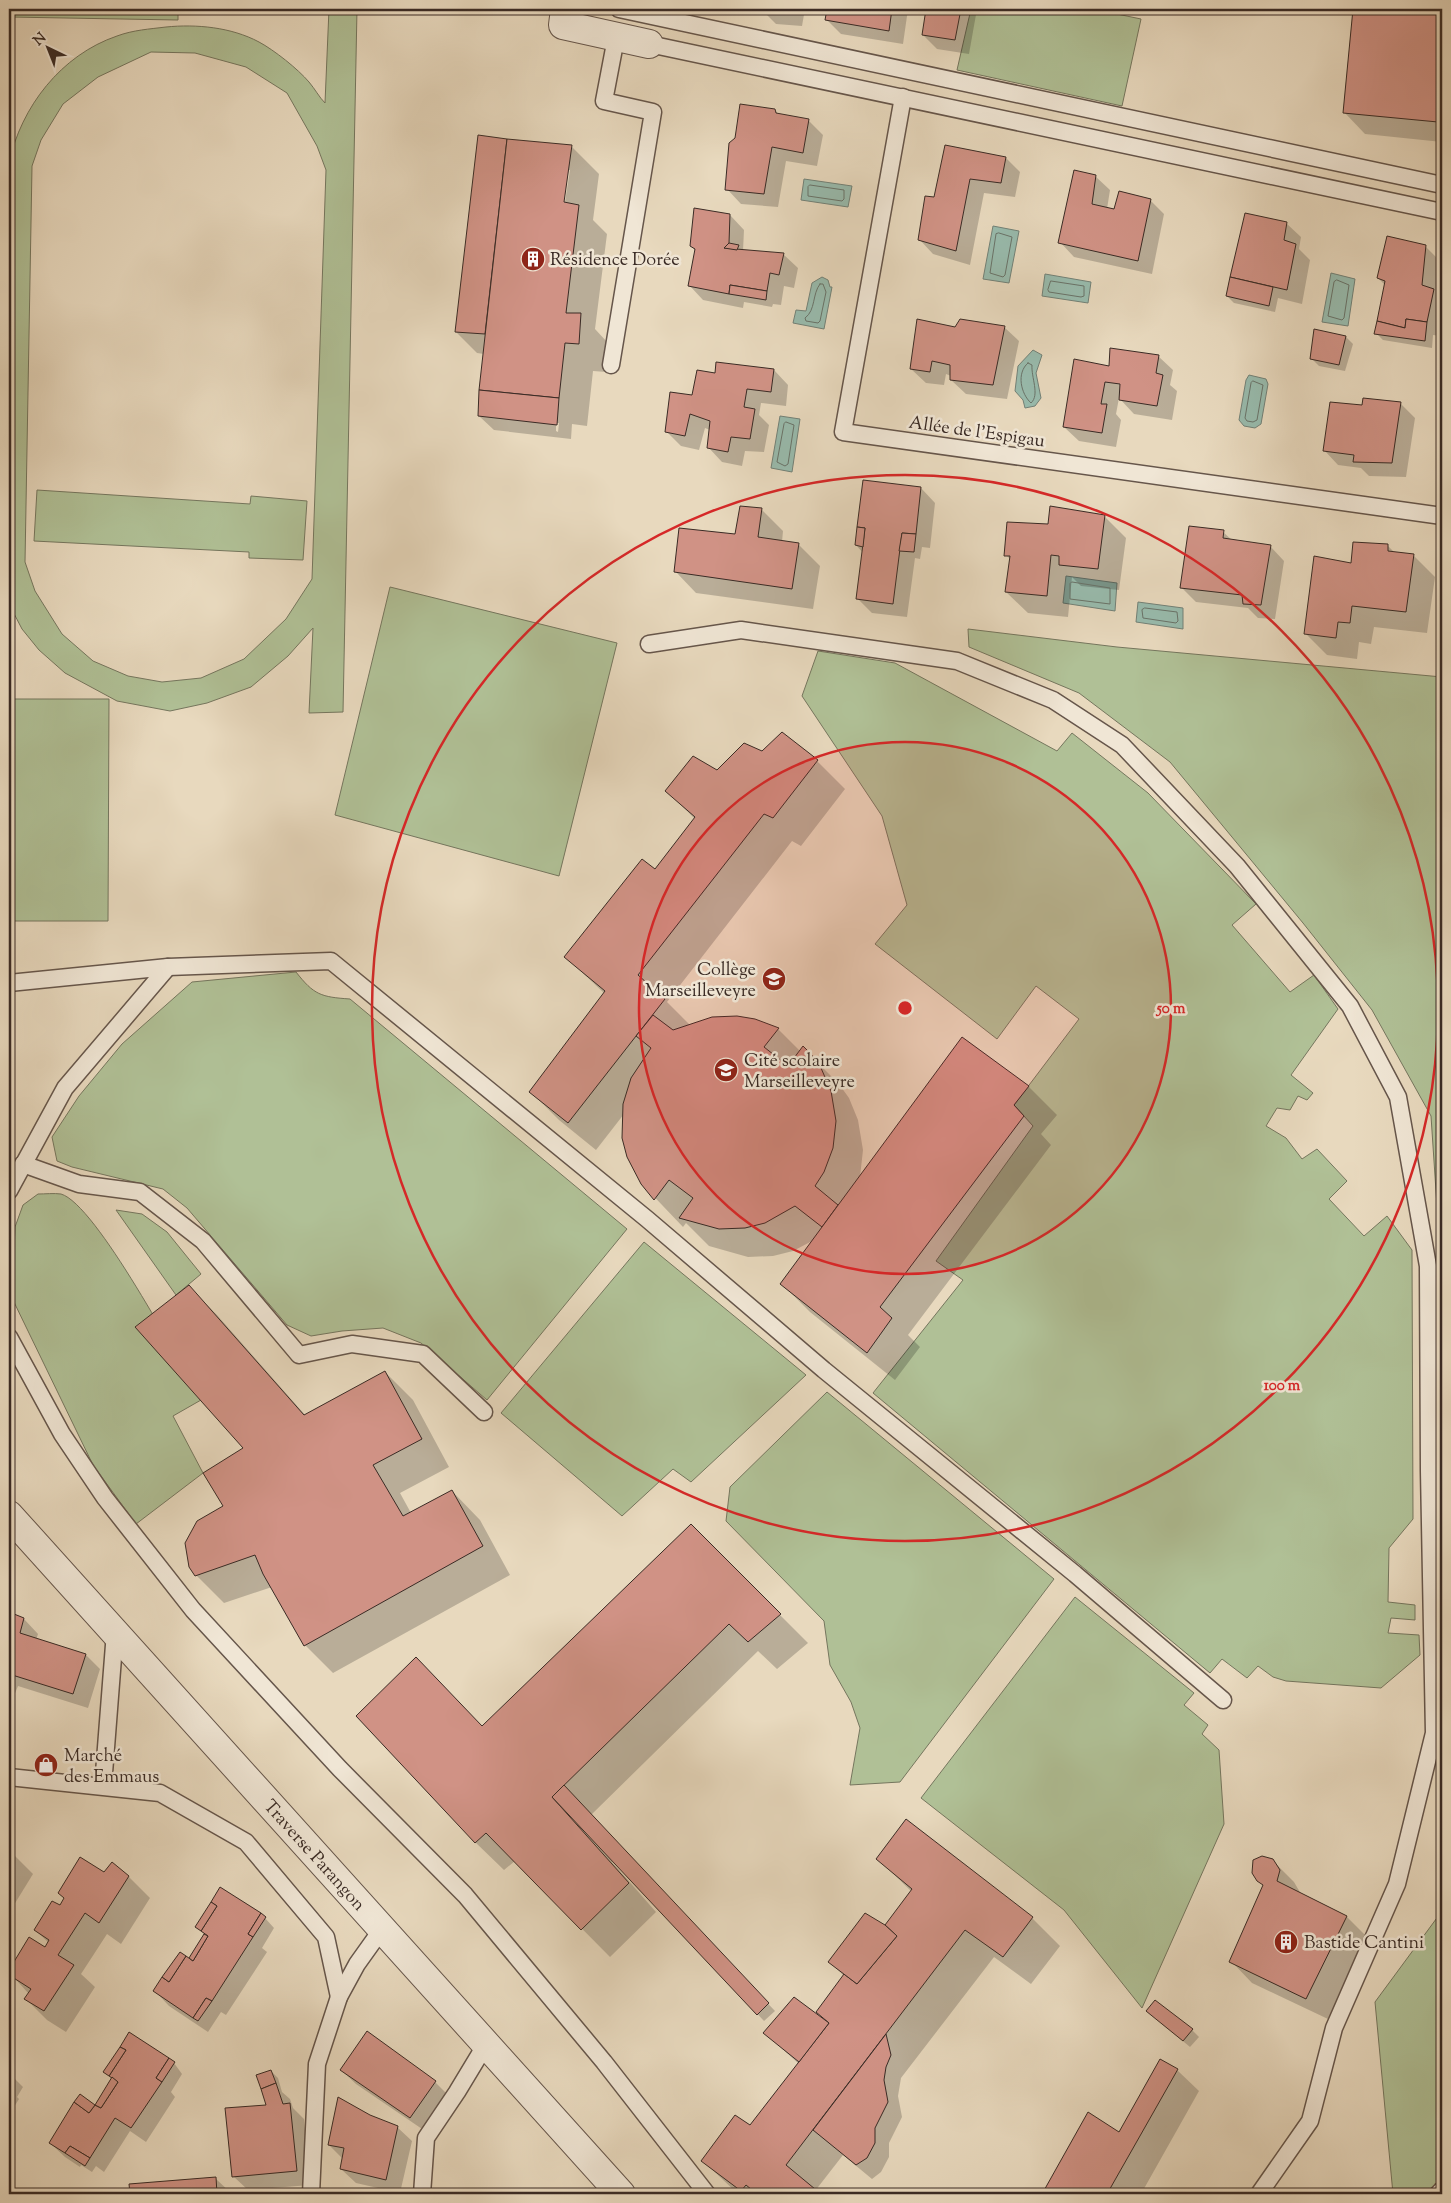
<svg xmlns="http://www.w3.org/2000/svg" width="1451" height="2203" font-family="'Sorts Mill Goudy',serif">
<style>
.green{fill:#b0c096;stroke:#75765e;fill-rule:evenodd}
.water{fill:#98bbad;stroke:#728177}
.shadow{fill:#0003;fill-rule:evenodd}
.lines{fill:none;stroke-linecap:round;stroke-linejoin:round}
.shore{stroke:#697369;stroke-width:1}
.building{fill:#d09285;stroke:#3a2b25}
.lane-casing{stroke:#66564b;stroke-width:19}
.street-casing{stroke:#66564b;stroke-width:30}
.lane{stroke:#f0e6d5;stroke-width:16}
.street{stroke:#f0e6d5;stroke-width:28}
.ring{fill:none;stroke:#d62828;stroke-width:2.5}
.labels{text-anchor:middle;stroke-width:5;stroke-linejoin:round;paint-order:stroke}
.poi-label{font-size:18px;fill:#3a2b25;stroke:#f0e6d5;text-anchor:start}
.street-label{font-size:18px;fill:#3a2b25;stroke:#f0e6d5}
.centre{fill:#d62828;stroke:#f0e6d5;stroke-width:2.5}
.ring-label{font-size:15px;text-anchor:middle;font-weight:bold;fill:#d62828;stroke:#f0e6d5;stroke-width:5;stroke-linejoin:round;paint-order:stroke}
</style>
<rect width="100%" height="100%" fill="#e8d9be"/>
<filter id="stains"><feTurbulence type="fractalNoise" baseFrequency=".004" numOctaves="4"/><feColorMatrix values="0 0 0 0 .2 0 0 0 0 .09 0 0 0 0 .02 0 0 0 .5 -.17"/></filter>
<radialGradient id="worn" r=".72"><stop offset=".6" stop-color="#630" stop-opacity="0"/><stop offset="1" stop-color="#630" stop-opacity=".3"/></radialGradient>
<g class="green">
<polygon points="9,9 178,9 178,20 9,17"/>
<path d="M329 9H357L343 712 309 713 313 628 288 656 251 687 207 703 170 711 117 701 65 673 39 650 22 629 9 604V163C21 107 61 55 117 36 133 30 150 29 166 27 196 24 231 27 259 42 274 50 298 69 309 82 315 89 319 97 325 103ZM151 52 195 53 246 67 287 93 317 146 326 170 312 579 286 619 244 659 201 678 162 682 128 676 93 661 62 634 35 591 25 562 32 166 41 140 63 104 98 77Z"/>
<polygon points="971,9 1093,9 1141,19 1122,106 957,70"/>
<polygon points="37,490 250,504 251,496 307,501 303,560 249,558 249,552 34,541"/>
<polygon points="390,587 617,643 559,876 335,815"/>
<polygon points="968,629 1117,647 1442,677 1442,1281 1431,1116 1372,1010 1303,923 1170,762 1079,693 969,647"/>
<polygon points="818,651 895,663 1057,751 1072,733 1148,793 1256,904 1232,925 1290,992 1314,975 1338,1009 1291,1075 1313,1093 1307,1100 1298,1096 1290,1110 1277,1108 1266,1126 1286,1138 1302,1159 1317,1149 1347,1181 1329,1199 1364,1236 1387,1216 1412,1250 1413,1519 1389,1548 1388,1602 1415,1605 1415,1620 1391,1618 1388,1633 1419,1635 1420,1655 1381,1688 1286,1681 1273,1677 1258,1666 1247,1678 1222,1659 1210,1673 873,1393 963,1280 936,1261 1033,1126 1014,1105 1079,1019 1036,986 997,1039 875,944 907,905 882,816 802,696"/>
<polygon points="9,699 109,699 108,921 9,921"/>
<path d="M296 972C314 995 321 997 350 999L627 1229 487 1400 421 1343 383 1328 342 1331 311 1336 287 1325 187 1208 163 1189 72 1167 57 1161 52 1137 79 1096 122 1044 192 982Z"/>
<path d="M38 1194C45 1194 54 1193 61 1194 96 1204 180 1363 201 1400L173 1416 203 1473 136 1524 93 1465 12 1298 15 1227 23 1205Z"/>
<polygon points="116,1210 142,1214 167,1232 201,1274 176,1295"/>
<polygon points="644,1242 806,1375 691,1482 673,1469 622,1516 501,1413"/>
<polygon points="827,1392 1054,1579 900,1782 850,1785 860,1728 851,1702 830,1665 824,1621 726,1521 730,1487"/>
<polygon points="1075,1597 1194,1693 1184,1705 1208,1725 1202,1734 1219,1750 1224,1824 1142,2008 1064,1910 921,1798"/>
<polygon points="1442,1911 1442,2194 1393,2194 1375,2002"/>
</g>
<g class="water">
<polygon points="804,179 852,186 848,207 801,200"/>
<polygon points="993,226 1019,231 1009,283 983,279"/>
<polygon points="1331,273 1355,279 1348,326 1322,322"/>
<polygon points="1045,274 1091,282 1088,303 1042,296"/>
<polygon points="822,277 828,280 830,287 832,287 824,329 793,323 796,310 806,311 812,283"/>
<polygon points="1033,350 1042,355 1036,373 1041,398 1035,406 1025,408 1023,400 1015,391 1018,366"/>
<polygon points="1249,375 1266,379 1268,384 1261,424 1255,428 1244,426 1239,420 1246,380"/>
<polygon points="780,416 800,419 792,472 771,468"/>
<polygon points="1066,576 1117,583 1115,611 1063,603"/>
<polygon points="1138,602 1183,608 1183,629 1136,622"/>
</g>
<g class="shadow">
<polygon points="761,9 805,9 802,26 776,24"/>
<polygon points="829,9 908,9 903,44 841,34 827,20"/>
<polygon points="927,9 977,9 969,54 937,49 923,35"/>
<polygon points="1355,9 1442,9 1442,142 1365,134 1344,112"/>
<polygon points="775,110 779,115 808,120 823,135 817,166 786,161 778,207 741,204 727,189"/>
<path d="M507 141 571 146 599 174 593 220 607 234 595 329 608 343 606 372 593 371 587 426 572 424 571 439 494 430 479 416 484 354 477 353 456 332ZM567 170H570L564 208H562ZM556 423H559L558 432 556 431Z"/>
<polygon points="946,146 1006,158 1020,172 1015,197 984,193 970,265 933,254 919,239 935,198"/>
<polygon points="1095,176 1110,190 1107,209 1115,211 1150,200 1164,214 1152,274 1074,257 1060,242"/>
<polygon points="730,215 744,230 743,251 783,254 798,268 794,288 784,286 781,305 773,304 772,307 744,302 743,308 703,300 689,285 696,251 691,246"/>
<polygon points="1246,215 1286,223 1301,237 1299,249 1310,260 1302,304 1278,298 1275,312 1234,303 1227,296"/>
<polygon points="1425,246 1440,261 1436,294 1442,300 1441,336 1433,335 1432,348 1383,340 1376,333 1385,285 1378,278"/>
<polygon points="1004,327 1019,341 1007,399 966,394 951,380 951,376 946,374 944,385 926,383 911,369 956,328"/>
<polygon points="1315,330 1346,337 1353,344 1345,371 1319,366 1312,359"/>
<polygon points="1158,356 1173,370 1170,385 1177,391 1172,420 1134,414 1119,398 1116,414 1121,420 1116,447 1079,441 1064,427 1110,367"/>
<polygon points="774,370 788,385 786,406 761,403 759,415 769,425 764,452 745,451 742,466 722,462 708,447 710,430 705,428 699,450 681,446 666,431 693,396 716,374"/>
<polygon points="1401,404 1415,418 1406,477 1369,476 1361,468 1338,465 1324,450"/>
<polygon points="864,482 921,488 935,503 930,548 922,547 920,559 915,558 907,617 872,613 858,599 863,553 856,545"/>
<polygon points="761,509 783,531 782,542 798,544 820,566 813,609 696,593 675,571 736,536"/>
<polygon points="1104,516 1126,538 1119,590 1081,586 1072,577 1068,617 1028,613 1006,592 1011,560 1006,555 1049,526"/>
<polygon points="1223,532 1233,541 1270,546 1284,561 1275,619 1258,618 1248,608 1196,602 1181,587"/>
<polygon points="1387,545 1395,553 1413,555 1435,577 1427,633 1374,627 1371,644 1359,642 1357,659 1327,655 1305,633 1352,564"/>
<polygon points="763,753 817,761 845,789 801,846 792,841 667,1002 690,1025 778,1029 800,1051 803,1048 839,1084 849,1098 858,1120 863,1150 860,1177 963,1038 1029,1087 1057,1115 1041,1134 1051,1145 908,1335 920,1347 895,1380 810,1312 782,1284 816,1239 793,1251 773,1256 748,1257 709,1246 686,1223 683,1227 642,1184 624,1114 596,1150 559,1120 531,1092 605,994 566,957 655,870 695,819 667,791"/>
<polygon points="189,1287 217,1315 306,1416 385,1372 413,1400 449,1467 400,1493 411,1513 452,1491 480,1520 510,1575 333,1673 305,1645 272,1587 224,1603 196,1575 225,1506 245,1448"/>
<polygon points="691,1526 808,1643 777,1669 758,1651 591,1815 775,2011 764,2021 613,1860 612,1862 656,1912 610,1957 515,1861 504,1870 475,1842 483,1727"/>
<polygon points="9,1614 24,1619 38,1634 36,1640 86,1655 100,1669 88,1708 18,1686 11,1703 9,1702"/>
<polygon points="906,1821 1032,1918 1060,1946 1031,1984 994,1957 901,2078 898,2096 902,2117 889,2143 889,2157 881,2172 872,2179 843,2155 815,2191 819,2194 738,2194 703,2161 750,2126 799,2064 765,2033 821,2019 823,2018 817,2012 844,1976 830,1962 886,1926 912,1892 878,1859"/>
<polygon points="9,1850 33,1874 9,1913"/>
<polygon points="1272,1860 1294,1882 1301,1894 1347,1917 1368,1938 1328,2019 1252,1983 1231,1961 1264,1886 1258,1880"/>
<polygon points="112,1864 129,1877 150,1898 121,1944 107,1934 81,1974 95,1987 66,2032 47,2020 26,1999 29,1994 9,1972 30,1939 45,1948 49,1943 35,1930 60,1907 65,1899 59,1893 105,1873"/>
<polygon points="265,1918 274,1928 262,1948 267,1952 226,2015 221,2012 208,2032 169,2006 155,1991 194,1963 205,1935 196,1927"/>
<polygon points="1147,2011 1192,2030 1199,2037 1190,2047"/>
<polygon points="174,2063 182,2074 171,2092 175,2097 146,2142 130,2131 104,2172 96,2166 92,2172 81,2165 80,2167 65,2157 50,2143 95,2107 112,2079 105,2072"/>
<polygon points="341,2070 435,2082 449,2096 425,2131 356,2084"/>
<polygon points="1177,2070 1199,2091 1141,2194 1043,2194 1088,2114 1120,2133"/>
<polygon points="271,2071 278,2078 282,2092 290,2099 293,2108 304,2119 310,2185 248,2190 233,2176 268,2106"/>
<polygon points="9,2073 23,2087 17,2097 19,2099 9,2115"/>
<polygon points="369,2116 397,2127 412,2141 400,2193 356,2183 341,2169 343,2159 329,2145"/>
<polygon points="215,2178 232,2194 132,2194 131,2185"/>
</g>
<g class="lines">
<g class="shore">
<polygon points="810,185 844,190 844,199 842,201 808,196 808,187"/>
<polygon points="999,233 1012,237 1005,275 1003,277 990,273 996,234"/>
<polygon points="1337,280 1349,285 1344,318 1342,320 1328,316 1334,282"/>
<polygon points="1051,281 1084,286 1084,296 1081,297 1049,292 1048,290"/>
<path d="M820 284H823L826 292 820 321 818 323 806 321 805 318C816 310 812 294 820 284Z"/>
<path d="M1028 363 1032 365C1031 377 1040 395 1031 403 1021 394 1016 373 1028 363Z"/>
<polygon points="1253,381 1263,385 1257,420 1253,422 1247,421 1245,418 1251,383"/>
<polygon points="786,422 794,425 788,464 785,466 777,462 784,424"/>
<polygon points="1072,582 1110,588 1110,604 1070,599 1070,584"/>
<polygon points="1145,608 1177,612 1178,621 1176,623 1143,618 1142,610"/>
</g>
</g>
<g class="building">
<polygon points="760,9 789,9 788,12 760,10"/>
<polygon points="827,9 892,9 889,31 825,20"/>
<polygon points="926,9 961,9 955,40 922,35"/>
<polygon points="1353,9 1442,9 1442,85 1438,122 1343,113"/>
<polygon points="740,104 775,109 776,113 809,119 803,153 772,147 764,194 725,190 729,143 735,138"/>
<polygon points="478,135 507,139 485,334 455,332"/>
<polygon points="507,139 572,145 564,202 579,205 566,313 581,313 579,344 565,343 559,398 479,390"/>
<polygon points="945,145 1006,157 1001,183 970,179 956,251 918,240 925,196 934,197"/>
<polygon points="1074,170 1096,175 1092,204 1114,209 1119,191 1151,199 1138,261 1058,243"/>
<polygon points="694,208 730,214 729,243 724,248 784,253 779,275 770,273 767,291 730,285 729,294 688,286 695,249 690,246"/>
<polygon points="1245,213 1287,222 1284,240 1296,244 1287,290 1230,277"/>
<polygon points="1387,236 1426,245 1422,285 1434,289 1427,322 1406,319 1405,328 1377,321 1385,281 1377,278"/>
<polygon points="729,243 739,245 737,250 724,248"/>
<polygon points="1230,277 1273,287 1269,306 1226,296"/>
<polygon points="730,285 767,291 766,300 729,294"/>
<polygon points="917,319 955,327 960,319 1005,326 993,385 950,380 950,365 932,361 930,372 910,369"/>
<polygon points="1406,319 1427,322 1425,341 1374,334 1377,321 1405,328"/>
<polygon points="1314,329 1346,336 1339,365 1310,359"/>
<polygon points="1110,348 1159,355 1156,373 1163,375 1157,406 1119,400 1120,384 1105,382 1101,404 1107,404 1102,433 1063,427 1074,359 1109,366"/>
<polygon points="716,362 774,369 771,392 747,389 744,407 755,409 750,439 731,437 728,452 707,448 710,421 690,414 685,436 665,432 670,392 692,395 697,370 715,373"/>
<polygon points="479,390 559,398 557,425 478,416"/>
<polygon points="1363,398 1401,402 1392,463 1353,462 1354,455 1323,451 1330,402 1362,405"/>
<polygon points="863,480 921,487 916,534 902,533 893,604 856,599 865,528 857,527"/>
<polygon points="740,506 762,508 758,537 799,543 792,589 674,572 679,528 735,534"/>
<polygon points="1050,506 1105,515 1098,569 1059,565 1059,556 1051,555 1047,596 1005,592 1010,556 1004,556 1007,522 1048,524"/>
<polygon points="1189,526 1224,530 1223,538 1271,545 1261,605 1243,604 1242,595 1180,588"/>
<polygon points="857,527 865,528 863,547 855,545"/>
<polygon points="902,533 916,534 914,552 899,551"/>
<polygon points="1353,542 1388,544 1388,551 1414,554 1406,612 1352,606 1350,623 1338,622 1336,638 1304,634 1314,556 1351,563"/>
<polygon points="782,732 818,760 773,818 764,814 638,975 665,999 568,1123 529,1092 605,991 564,957 642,859 655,869 695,817 665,791 693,756 717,770 744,743 762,751"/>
<polygon points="653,1015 673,1030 712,1017 737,1016 755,1019 779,1028 764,1047 788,1066 803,1046 811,1054 821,1068 831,1091 836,1121 833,1148 824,1172 815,1186 838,1205 822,1227 795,1206 765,1223 745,1228 719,1229 679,1218 693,1198 669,1180 654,1200 641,1184 627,1157 622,1138 623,1104 631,1078 651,1048 636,1036"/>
<polygon points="962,1037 1029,1086 1014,1105 1024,1116 880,1307 892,1318 867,1353 780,1284"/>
<polygon points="189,1285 304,1415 385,1371 422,1439 373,1465 403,1516 452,1490 483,1546 304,1646 263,1574 255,1555 195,1576 189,1567 185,1543 197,1521 223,1506 203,1473 243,1448 135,1327"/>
<polygon points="691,1524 781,1614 748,1642 729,1624 552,1797 629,1883 581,1930 486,1833 475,1843 356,1716 416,1657 482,1726"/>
<polygon points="9,1612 24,1618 20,1633 86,1654 73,1694 9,1674"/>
<polygon points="564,1785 769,2003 757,2015 552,1797"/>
<polygon points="906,1819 1033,1917 1003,1957 965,1930 786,2165 821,2194 757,2194 746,2185 741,2191 701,2161 735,2115 750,2125 829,2023 816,2012 844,1974 857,1984 897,1936 885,1925 912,1889 876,1859"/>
<polygon points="1262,1856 1273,1859 1280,1870 1277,1881 1347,1916 1306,1999 1229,1962 1263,1885 1257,1881 1252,1873 1253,1860"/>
<polygon points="80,1857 104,1872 112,1862 129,1876 99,1923 85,1913 58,1955 74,1965 44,2011 24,1999 31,1989 9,1975 9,1970 29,1937 45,1947 49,1940 34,1930 52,1901 60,1905 64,1898 58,1893"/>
<polygon points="220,1887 261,1913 248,1934 253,1937 212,2001 206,1998 193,2018 153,1991 162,1977 169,1982 186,1956 193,1961 208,1936 201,1931 217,1906 211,1902"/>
<polygon points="211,1902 217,1906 201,1931 195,1927"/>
<polygon points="261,1913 266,1917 253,1937 248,1934"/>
<polygon points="865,1913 885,1925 897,1936 857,1984 828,1962"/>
<polygon points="204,1934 208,1936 193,1961 189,1958"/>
<polygon points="180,1952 186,1956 169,1982 162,1977"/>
<polygon points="794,1997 829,2023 799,2062 763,2033"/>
<polygon points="206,1998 212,2001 198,2021 193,2018"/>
<polygon points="1155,2000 1193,2029 1183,2041 1146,2011"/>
<polygon points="367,2031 436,2081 410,2118 340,2070"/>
<polygon points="129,2032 169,2058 156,2078 162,2082 131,2128 115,2118 90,2158 70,2146 65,2153 49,2143 74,2102 89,2113 95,2105 101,2108 118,2082 109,2076 126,2050 120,2047"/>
<polygon points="886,2034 891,2055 886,2067 884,2080 888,2102 875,2128 875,2143 867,2158 856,2165 813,2130"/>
<polygon points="120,2047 126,2050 109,2076 103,2072"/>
<polygon points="169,2058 175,2062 162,2082 156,2078"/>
<polygon points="1160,2059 1178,2069 1107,2194 1042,2194 1088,2112 1119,2132"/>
<polygon points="271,2070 276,2083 261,2089 256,2075"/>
<polygon points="112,2077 118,2082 101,2108 95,2105"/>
<polygon points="276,2083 283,2104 290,2103 297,2171 232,2177 225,2108 266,2105 261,2089"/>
<polygon points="80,2094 95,2105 89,2113 74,2102"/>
<polygon points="338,2097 370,2115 398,2126 386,2180 340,2169 344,2148 328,2145"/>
<polygon points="70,2146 90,2158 85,2166 65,2153"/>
<polygon points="216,2177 217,2194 130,2194 129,2184"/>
</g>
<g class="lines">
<g class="lane-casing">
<g id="lane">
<polyline points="619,9 1442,185"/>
<polyline points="649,44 1442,212"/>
<polyline points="903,97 843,432 1442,516"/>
<polyline points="611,365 653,112 604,101 616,38"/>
<polyline points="649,644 741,630 957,661 1053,700 1122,745 1237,866 1350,1006 1398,1097 1428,1266 1429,1471 1434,1733 1397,1884 1334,2028 1310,2121 1259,2194"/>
<polyline points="9,983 168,967 331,961 647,1219 824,1370 1075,1574 1223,1700"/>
<polyline points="23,1164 79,1184 140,1192 203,1241 299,1355 352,1344 423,1354 484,1412"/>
<polyline points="9,1191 65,1088 168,967"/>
<polyline points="9,1337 62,1434 105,1498 193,1610 340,1769 465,1895 604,2062 707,2194"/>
<polyline points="9,1777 160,1793 246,1842 326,1937 339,1997"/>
<polyline points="103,1786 115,1632"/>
<polyline points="311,2194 317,2064 339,1997 357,1964 382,1929"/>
<polyline points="422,2194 426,2138 457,2092 486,2044"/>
<polyline points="1438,2194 1442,2190"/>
</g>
</g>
<g class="street-casing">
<g id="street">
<polyline points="565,9 563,25 649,44"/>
<polyline points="9,1515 621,2194"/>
</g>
</g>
<use href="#lane" class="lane"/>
<use href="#street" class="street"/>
</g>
<circle cx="905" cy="1008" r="266" fill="#d62828" fill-opacity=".12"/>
<g class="ring">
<circle cx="905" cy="1008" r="266"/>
<circle cx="905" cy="1008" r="533"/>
</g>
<defs>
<g id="building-disc" transform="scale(1.25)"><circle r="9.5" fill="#8f2418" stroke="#f0e6d5"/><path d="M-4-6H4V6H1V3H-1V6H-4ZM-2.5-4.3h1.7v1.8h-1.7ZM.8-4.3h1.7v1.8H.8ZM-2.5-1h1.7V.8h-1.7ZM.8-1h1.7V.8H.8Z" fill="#fff"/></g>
<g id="school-disc" transform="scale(1.25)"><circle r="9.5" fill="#8f2418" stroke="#f0e6d5"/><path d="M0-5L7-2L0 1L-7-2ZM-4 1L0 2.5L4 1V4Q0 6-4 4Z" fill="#fff"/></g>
<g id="shop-disc" transform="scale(1.25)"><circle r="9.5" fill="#8f2418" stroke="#f0e6d5"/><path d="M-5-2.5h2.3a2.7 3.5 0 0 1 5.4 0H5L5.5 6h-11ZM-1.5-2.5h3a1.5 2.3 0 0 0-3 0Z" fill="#fff"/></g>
</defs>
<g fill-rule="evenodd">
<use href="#building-disc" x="533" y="259"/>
<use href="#school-disc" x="774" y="979"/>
<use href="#school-disc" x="726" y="1070"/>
<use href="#shop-disc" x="46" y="1765"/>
<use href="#building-disc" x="1286" y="1942"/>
</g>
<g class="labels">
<g class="poi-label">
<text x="550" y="265">Résidence Dorée</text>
<text x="756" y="975" text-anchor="end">Collège<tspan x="756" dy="21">Marseilleveyre</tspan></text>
<text x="744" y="1066">Cité scolaire<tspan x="744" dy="21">Marseilleveyre</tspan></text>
<text x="64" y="1761">Marché<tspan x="64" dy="21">des Emmaus</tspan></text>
<text x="1304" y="1948">Bastide Cantini</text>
</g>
<g class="street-label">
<text transform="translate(977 431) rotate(8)" y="6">Allée de l'Espigau</text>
<text transform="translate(315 1855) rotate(48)" y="6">Traverse Parangon</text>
</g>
</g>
<circle cx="905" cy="1008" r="8" class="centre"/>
<g class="ring-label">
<text x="1171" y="1013">50 m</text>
<text x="1282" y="1390">100 m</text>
</g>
<rect width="1451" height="2203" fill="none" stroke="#e8d9be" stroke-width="30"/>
<rect x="10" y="10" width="1431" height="2183" fill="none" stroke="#3a2b25" stroke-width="2.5"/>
<rect x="15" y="15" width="1421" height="2173" fill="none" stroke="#3a2b25"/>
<g transform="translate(48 48) rotate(317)" stroke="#f0e6d5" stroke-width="4" paint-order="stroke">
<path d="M0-4L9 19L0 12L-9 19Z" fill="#3a2b25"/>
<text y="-8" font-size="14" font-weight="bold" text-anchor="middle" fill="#3a2b25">N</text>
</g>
<rect width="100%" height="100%" filter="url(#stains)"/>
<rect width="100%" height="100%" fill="url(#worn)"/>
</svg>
